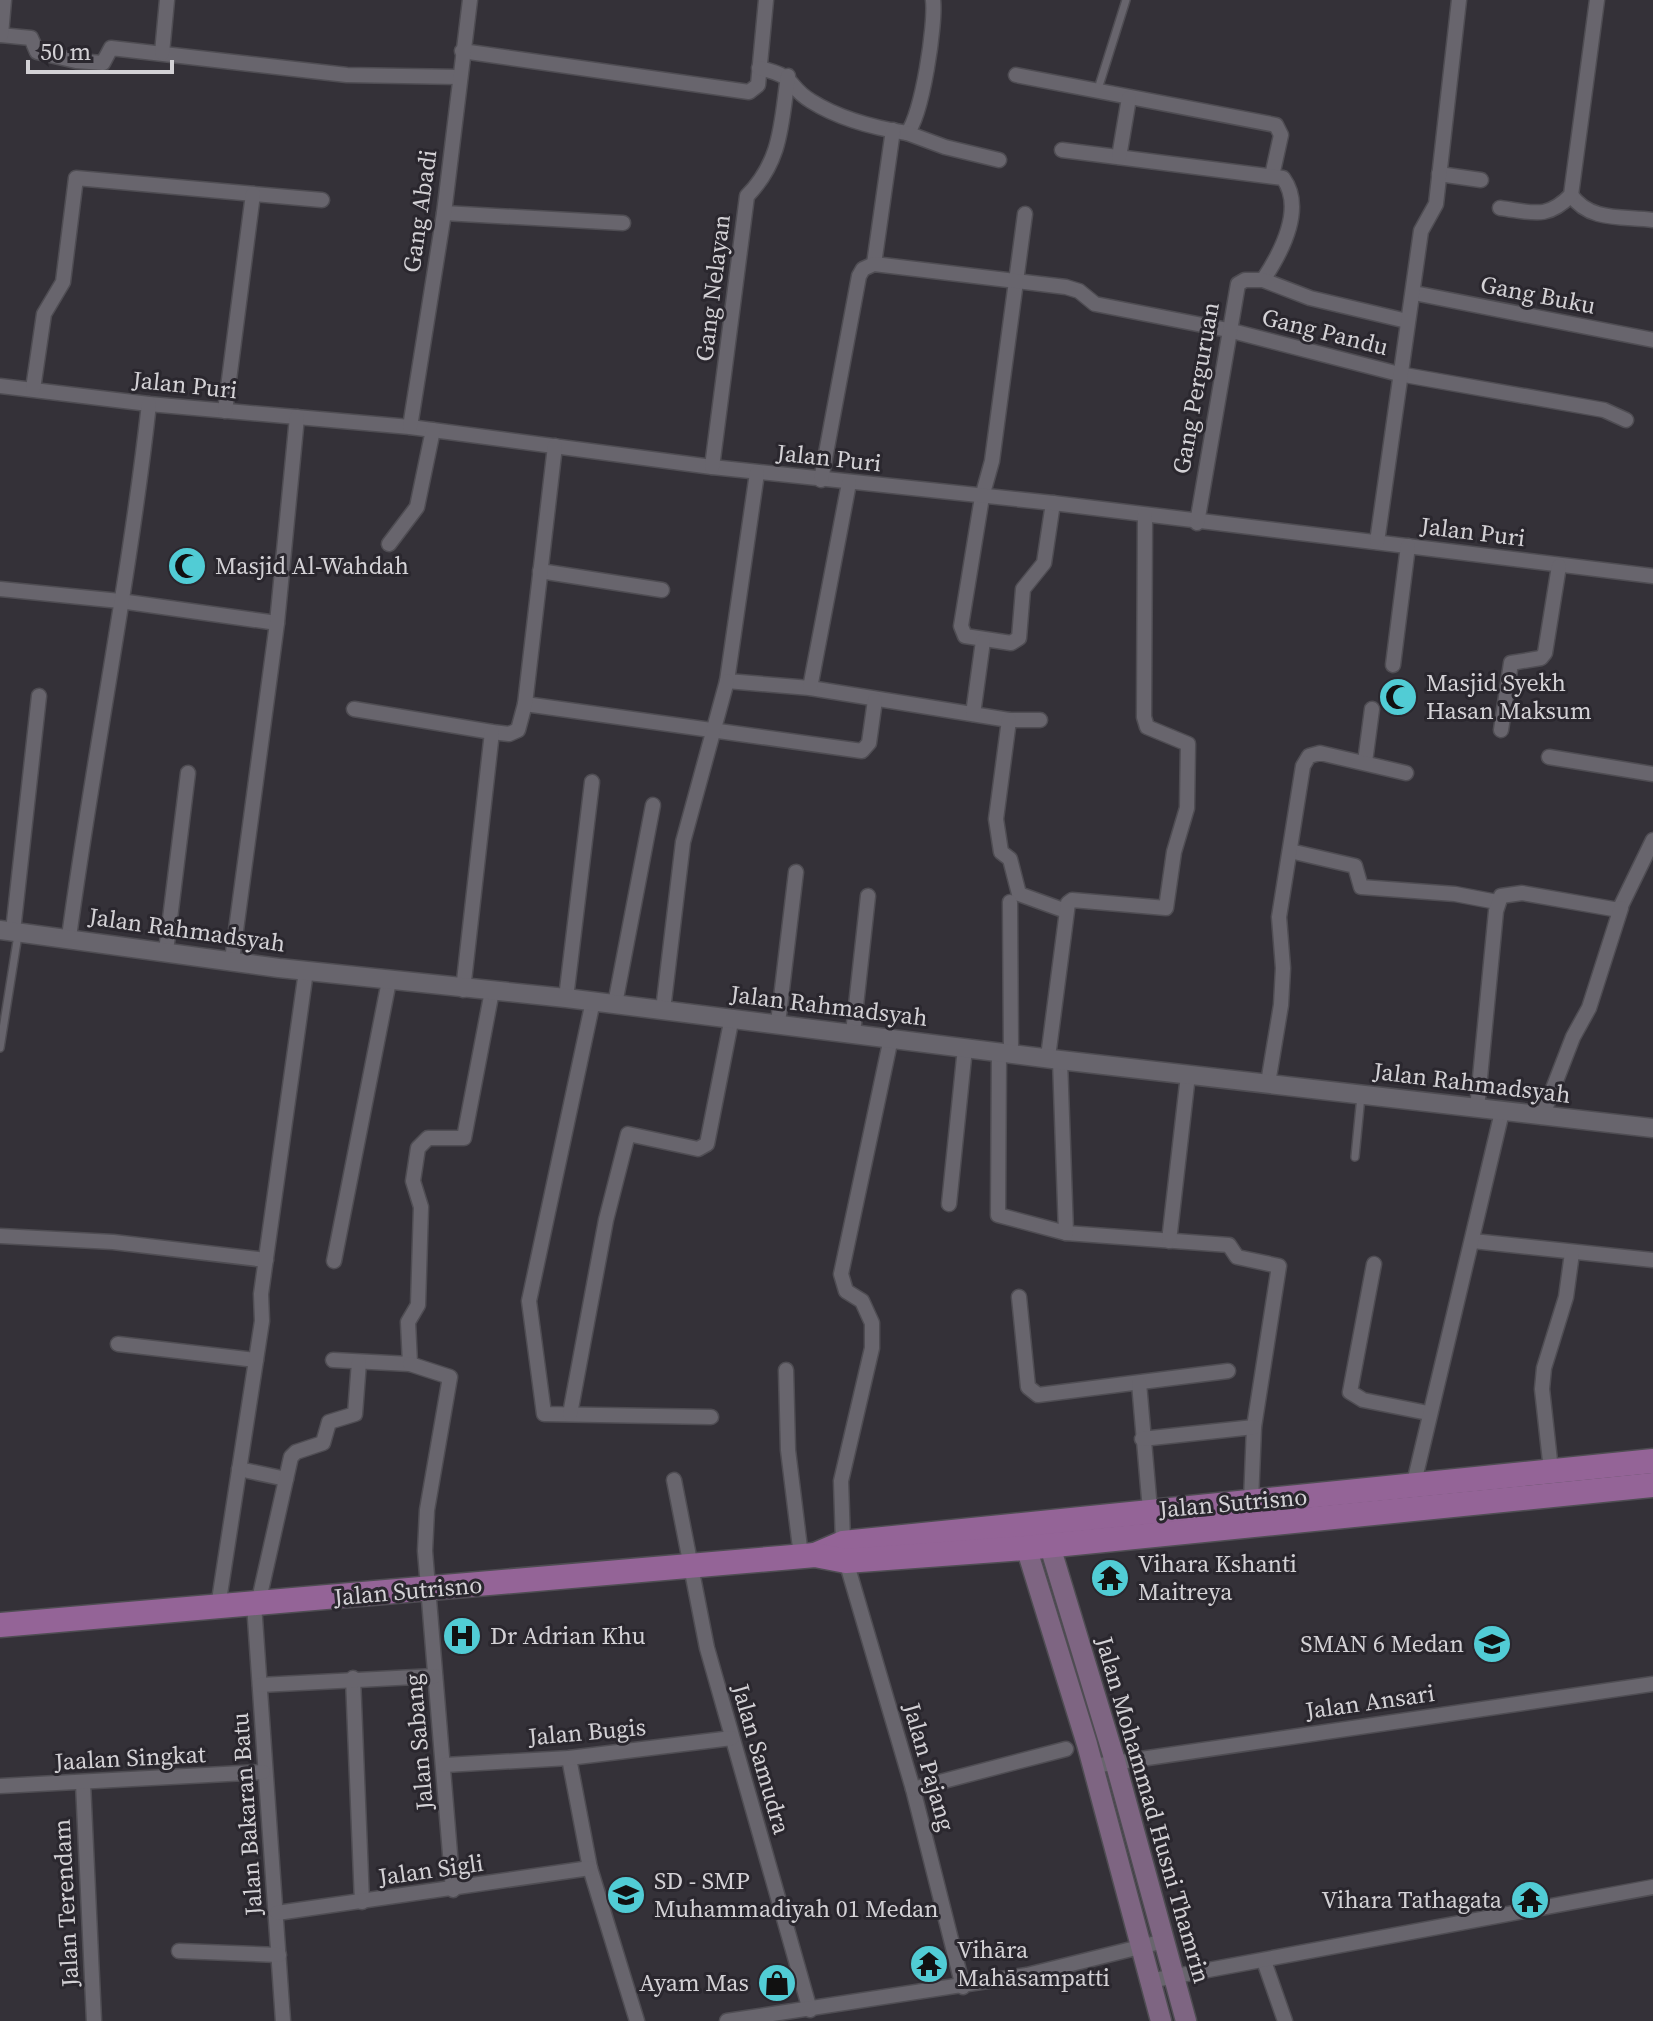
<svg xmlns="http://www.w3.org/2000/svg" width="1653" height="2021" font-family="'Source Serif 4',serif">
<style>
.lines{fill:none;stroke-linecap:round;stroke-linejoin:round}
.service-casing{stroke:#4f4d53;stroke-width:10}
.minor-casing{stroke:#4f4d53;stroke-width:17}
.tertiary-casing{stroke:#4f4d53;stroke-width:21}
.secondary-casing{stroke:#4f4d53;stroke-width:23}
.primary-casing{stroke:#4f4d53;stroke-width:27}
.service{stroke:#68656d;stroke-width:7}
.minor{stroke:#68656d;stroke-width:14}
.tertiary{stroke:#68656d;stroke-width:18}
.secondary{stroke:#7e6582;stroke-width:20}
.primary{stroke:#946497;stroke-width:24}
.labels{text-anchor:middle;stroke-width:6;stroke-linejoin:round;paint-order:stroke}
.street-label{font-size:24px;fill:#d3d1d5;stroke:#2a272e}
.poi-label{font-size:24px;fill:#d3d1d5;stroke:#2a272e;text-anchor:start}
</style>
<rect width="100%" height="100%" fill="#343138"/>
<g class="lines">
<g class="service-casing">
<g id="service">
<polyline points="1098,89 1126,0"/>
<polyline points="0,1048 18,935"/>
<polyline points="1355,1157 1361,1096"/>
</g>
</g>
<g class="minor-casing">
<g id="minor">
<polyline points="0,35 31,38 37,52 76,61 103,63 111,48 347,75 459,77"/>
<polyline points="1,35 4,0"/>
<polyline points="462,51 749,92 758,85 766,0"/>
<polyline points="162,53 167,0"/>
<path d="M759 68C799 77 785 85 811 101 838 118 875 128 907 133 922 117 936 23 933 0"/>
<polyline points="1016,75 1276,125 1281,135 1272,176"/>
<polyline points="907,133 945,147 999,160"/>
<path d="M1062 150 1283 178C1305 208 1281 253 1263 280"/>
<polyline points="1119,157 1129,98"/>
<polyline points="1439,174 1481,180"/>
<path d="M1571 195C1590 222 1623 216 1653 220"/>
<path d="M1500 208C1532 212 1547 220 1571 195L1597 0"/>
<polyline points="444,213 623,223"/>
<polyline points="1025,214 992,461 982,497 961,626 965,636 1011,643 1019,638 1023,589 1044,563 1053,503"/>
<polyline points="874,264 893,130"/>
<polyline points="1414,293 1653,340"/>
<polyline points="0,386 149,404 410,427 712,467 1053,503 1653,576"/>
<polyline points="33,389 44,314 63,282 76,178 322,200"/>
<polyline points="225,411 253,194"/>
<polyline points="410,427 444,213 470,0"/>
<path d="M712 467 747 196C782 160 781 124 788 76"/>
<polyline points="757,473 727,681 810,688 1009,720 1040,720"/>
<polyline points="821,480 859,276 863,269 874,264 1066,287 1079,291 1095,304 1228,330 1399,374 1604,410 1626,420"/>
<polyline points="1197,523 1238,284 1245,280 1263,280 1310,298 1407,321"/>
<polyline points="1377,542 1421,231 1436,204 1459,0"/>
<polyline points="389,544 417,507 433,430"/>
<polyline points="540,571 662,590"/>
<polyline points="0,589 120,601 277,623"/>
<polyline points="1393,665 1408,546"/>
<polyline points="810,688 849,483"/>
<polyline points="525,704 862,751 869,743 875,700"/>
<polyline points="354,709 492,732 509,734 518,730 525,704 555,446"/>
<polyline points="973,714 983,641"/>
<polyline points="1009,720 996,819 1001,852 1010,859 1019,894 1066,911"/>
<polyline points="1501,730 1511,663 1541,658 1545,653 1559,566"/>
<polyline points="1549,757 1653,774"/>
<polyline points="1365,762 1372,709"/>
<polyline points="1290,851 1355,866 1361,887 1455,894 1497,902"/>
<polyline points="1010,902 1011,1052"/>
<polyline points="13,931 39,696"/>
<path d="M69 937C93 759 129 582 149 404"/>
<polyline points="166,951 188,773"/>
<polyline points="232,960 277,623 297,417"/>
<polyline points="463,990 492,732"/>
<polyline points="566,998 592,782"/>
<polyline points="593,1001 529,1301 544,1414 711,1417"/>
<polyline points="615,1004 653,805"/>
<polyline points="663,1010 683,842 727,681"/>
<polyline points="778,1023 796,872"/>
<polyline points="853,1033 868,896"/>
<polyline points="999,1052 998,1215 1066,1233 1229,1245 1237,1257 1279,1266 1254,1427 1251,1501"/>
<polyline points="1048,1057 1068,903 1072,900 1166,908 1174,852 1187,808 1188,744 1147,727 1144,717 1145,516"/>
<polyline points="1060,1060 1066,1233"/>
<polyline points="1268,1083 1281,1005 1283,968 1279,917 1303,766 1309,756 1320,753 1406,773"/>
<polyline points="1477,1109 1496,911 1501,896 1522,893 1619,910 1653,840"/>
<polyline points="1542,1117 1573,1037 1589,1008 1621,908"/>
<polyline points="949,1204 965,1048"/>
<polyline points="0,1236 113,1242 266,1260"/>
<polyline points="1169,1241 1188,1075"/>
<polyline points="1473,1241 1653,1260"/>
<polyline points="334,1261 389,981"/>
<polyline points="1374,1264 1350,1392 1363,1400 1428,1413"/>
<polyline points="1019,1297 1028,1387 1038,1395 1228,1371"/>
<polyline points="118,1344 256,1360"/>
<polyline points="333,1360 410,1364 408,1322 418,1305 421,1207 413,1181 418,1148 428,1138 464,1138 492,991"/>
<polyline points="410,1364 450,1377 427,1510 425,1551 453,1890"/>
<polyline points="786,1370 788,1450 801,1556"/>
<polyline points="1139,1383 1150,1510"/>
<polyline points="570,1414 606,1220 628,1134 698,1149 707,1144 732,1017"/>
<polyline points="1142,1439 1254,1427"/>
<polyline points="239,1469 286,1479"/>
<polyline points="1551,1470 1542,1389 1544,1368 1566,1297 1572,1253"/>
<polyline points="674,1480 707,1648 810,2010"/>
<polyline points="1413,1487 1502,1112"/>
<polyline points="843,1543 841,1481 872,1348 872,1323 862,1301 846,1291 841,1274 891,1038"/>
<polyline points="846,1561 913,1789 963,1987"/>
<polyline points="254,1604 283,2021"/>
<polyline points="258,1604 291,1457 296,1452 323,1443 329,1422 355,1414 359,1362"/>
<polyline points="218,1607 262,1321 261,1294 306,971"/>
<polyline points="353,1678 362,1902"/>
<polyline points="260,1685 435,1676"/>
<polyline points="569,1758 590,1868 637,2021"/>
<polyline points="445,1765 569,1758 732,1738"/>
<polyline points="1093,1766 1653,1684"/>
<polyline points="83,1783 94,2021"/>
<polyline points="0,1786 263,1772"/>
<polyline points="913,1789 1066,1749"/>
<polyline points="277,1913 590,1868"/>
<polyline points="179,1951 279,1955"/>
<polyline points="1264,1961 1285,2021"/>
<polyline points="1149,1981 1653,1887"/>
<polyline points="727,2021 1027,1975 1164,1941"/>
</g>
</g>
<g class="tertiary-casing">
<polyline id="tertiary" points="0,930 279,968 566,998 1060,1060 1653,1128"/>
</g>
<g class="secondary-casing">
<g id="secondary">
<polyline points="1046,1533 1115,1761 1186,2021"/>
<polyline points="1023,1537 1087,1744 1161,2021"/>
</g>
</g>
<g class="primary-casing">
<g id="primary">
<polyline points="815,1555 843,1543 1653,1461"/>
<polyline points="0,1625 781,1558 815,1555 846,1561 1025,1548 1653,1485"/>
</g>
</g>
<use href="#service" class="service"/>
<use href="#minor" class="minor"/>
<use href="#tertiary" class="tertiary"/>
<use href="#secondary" class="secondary"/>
<use href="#primary" class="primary"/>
</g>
<defs>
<g id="mosque-disc" transform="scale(2)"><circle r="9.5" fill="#51ccd5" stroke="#2a272e"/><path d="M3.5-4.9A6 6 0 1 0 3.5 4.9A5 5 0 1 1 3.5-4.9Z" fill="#111"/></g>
<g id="temple-disc" transform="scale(2)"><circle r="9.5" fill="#51ccd5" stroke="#2a272e"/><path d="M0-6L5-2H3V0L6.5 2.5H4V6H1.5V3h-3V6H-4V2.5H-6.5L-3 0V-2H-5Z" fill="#111"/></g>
<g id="hospital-disc" transform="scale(2)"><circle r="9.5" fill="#51ccd5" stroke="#2a272e"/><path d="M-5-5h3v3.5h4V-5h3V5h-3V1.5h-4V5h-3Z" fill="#111"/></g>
<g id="school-disc" transform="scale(2)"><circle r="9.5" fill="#51ccd5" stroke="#2a272e"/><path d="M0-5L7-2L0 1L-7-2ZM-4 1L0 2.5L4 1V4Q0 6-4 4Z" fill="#111"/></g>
<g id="shop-disc" transform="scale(2)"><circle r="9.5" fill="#51ccd5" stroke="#2a272e"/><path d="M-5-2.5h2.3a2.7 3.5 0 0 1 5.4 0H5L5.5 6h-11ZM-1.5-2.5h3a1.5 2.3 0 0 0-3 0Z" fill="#111"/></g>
</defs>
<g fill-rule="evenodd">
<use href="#mosque-disc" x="187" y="566"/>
<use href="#mosque-disc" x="1398" y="697"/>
<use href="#temple-disc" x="1110" y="1578"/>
<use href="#hospital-disc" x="462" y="1636"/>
<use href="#school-disc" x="1492" y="1644"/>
<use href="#school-disc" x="626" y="1895"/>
<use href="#temple-disc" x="1530" y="1900"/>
<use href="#temple-disc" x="929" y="1964"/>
<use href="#shop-disc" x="777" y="1983"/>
</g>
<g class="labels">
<g class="street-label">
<text transform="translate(420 211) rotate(-82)" y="8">Gang Abadi</text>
<text transform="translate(713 288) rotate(-83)" y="8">Gang Nelayan</text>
<text transform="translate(1538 295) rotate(11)" y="8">Gang Buku</text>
<text transform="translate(1325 332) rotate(14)" y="8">Gang Pandu</text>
<text transform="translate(185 385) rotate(6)" y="8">Jalan Puri</text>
<text transform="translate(1196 388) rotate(-80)" y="8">Gang Perguruan</text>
<text transform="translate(829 458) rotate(6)" y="8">Jalan Puri</text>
<text transform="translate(1473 532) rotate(7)" y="8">Jalan Puri</text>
<text transform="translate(187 930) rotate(8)" y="8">Jalan Rahmadsyah</text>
<text transform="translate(829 1006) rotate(7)" y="8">Jalan Rahmadsyah</text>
<text transform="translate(1472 1083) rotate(7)" y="8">Jalan Rahmadsyah</text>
<text transform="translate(1233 1503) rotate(-5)" y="8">Jalan Sutrisno</text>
<text transform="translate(408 1591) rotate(-5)" y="8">Jalan Sutrisno</text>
<text transform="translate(1370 1702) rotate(-8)" y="8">Jalan Ansari</text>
<text transform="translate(587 1732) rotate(-5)" y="8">Jalan Bugis</text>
<text transform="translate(419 1742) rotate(-95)" y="8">Jalan Sabang</text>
<text transform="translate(130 1758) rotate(-3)" y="8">Jaalan Singkat</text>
<text transform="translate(761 1759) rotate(74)" y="8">Jalan Samudra</text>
<text transform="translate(929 1767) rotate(74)" y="8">Jalan Pajang</text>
<text transform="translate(1153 1810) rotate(74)" y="8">Jalan Mohammad Husni Thamrin</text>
<text transform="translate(247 1814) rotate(-94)" y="8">Jalan Bakaran Batu</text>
<text transform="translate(431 1870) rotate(-8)" y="8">Jalan Sigli</text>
<text transform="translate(66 1903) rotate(-93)" y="8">Jalan Terendam</text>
</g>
<g class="poi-label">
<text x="215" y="574">Masjid Al-Wahdah</text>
<text x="1426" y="691">Masjid Syekh<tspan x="1426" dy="28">Hasan Maksum</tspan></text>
<text x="1138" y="1572">Vihara Kshanti<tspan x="1138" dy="28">Maitreya</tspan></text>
<text x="490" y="1644">Dr Adrian Khu</text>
<text x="1464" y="1652" text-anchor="end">SMAN 6 Medan</text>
<text x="654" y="1889">SD - SMP<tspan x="654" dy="28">Muhammadiyah 01 Medan</tspan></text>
<text x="1502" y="1908" text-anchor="end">Vihara Tathagata</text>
<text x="957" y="1958">Vihāra<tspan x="957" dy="28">Mahāsampatti</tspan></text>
<text x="749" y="1991" text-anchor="end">Ayam Mas</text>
</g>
</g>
<path d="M28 60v12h144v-12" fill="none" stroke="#d3d1d5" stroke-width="4"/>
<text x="40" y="60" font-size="24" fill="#d3d1d5" stroke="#2a272e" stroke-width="6" paint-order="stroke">50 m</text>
</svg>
